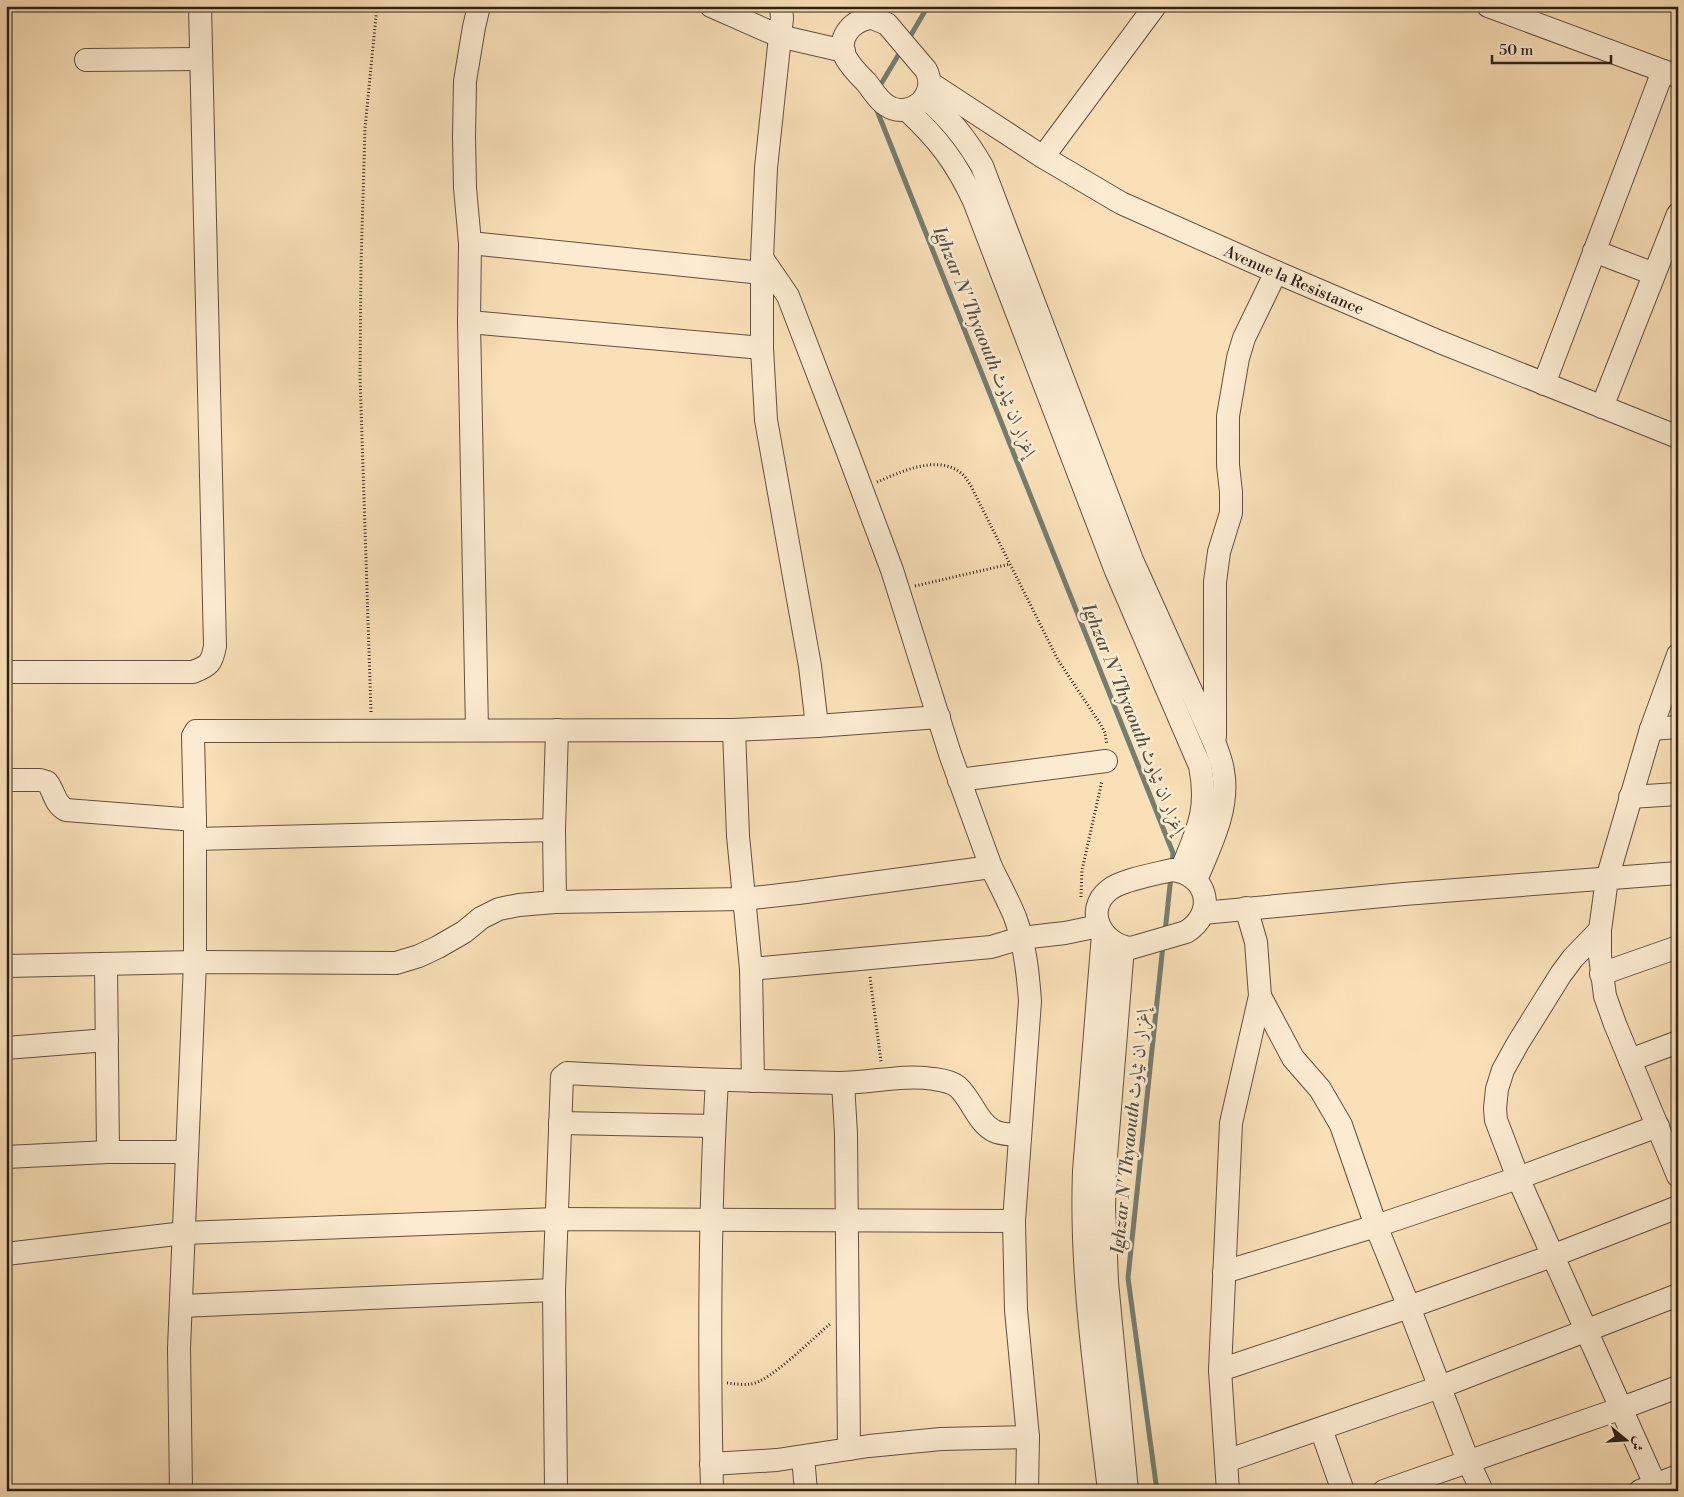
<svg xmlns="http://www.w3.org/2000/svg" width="1684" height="1497" font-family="'Libre Bodoni',Amiri,serif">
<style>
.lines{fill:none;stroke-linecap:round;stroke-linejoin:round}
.stream{stroke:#727e71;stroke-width:5}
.minor-casing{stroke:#625040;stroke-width:24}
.path{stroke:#2f2018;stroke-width:3;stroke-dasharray:1 2.5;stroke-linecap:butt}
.minor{stroke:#fbebd0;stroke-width:22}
.labels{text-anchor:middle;stroke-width:5;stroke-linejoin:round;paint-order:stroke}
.street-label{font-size:16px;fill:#2f2018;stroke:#fbebd0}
.water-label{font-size:18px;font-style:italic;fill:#504f44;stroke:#fbebd0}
</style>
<rect width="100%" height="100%" fill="#f9e0b7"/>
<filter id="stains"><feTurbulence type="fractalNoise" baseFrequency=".004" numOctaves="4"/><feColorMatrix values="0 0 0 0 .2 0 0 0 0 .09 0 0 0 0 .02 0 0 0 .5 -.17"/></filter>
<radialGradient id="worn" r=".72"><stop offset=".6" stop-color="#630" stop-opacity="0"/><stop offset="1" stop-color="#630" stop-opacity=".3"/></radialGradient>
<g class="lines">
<g class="stream">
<polyline points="908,40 928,6"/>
<polyline points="878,89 902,49"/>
<polyline points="876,108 1173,853 1172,865"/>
<polyline points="1165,932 1171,876"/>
<polyline points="1157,1491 1128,1278 1163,945"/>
</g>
<g class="minor-casing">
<g id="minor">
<polyline points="711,6 779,36 844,51"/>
<polyline points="781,6 782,18 766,168 762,258 762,348 766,420 810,666 817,726 734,730 738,836 751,969 991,947 1021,938 1065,933 1099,926"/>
<polyline points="1488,6 1677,76"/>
<path d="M869 18 875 19 887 24 926 70C931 79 930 90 924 99 915 110 898 114 886 105 878 100 872 89 866 82 859 75 851 67 846 58 836 40 850 22 869 18Z"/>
<polyline points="86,60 201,59"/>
<path id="s1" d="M930 83 1043 157 1121 203 1276 272 1440 342 1678 437"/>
<path d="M925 97C950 119 965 137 982 166L1132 560 1215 744C1218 753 1222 762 1223 771 1230 809 1210 846 1196 880"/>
<path d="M907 110C938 139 956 162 974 201L1116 571 1200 766C1209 811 1197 830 1181 871"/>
<polyline points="1043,157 1155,6"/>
<polyline points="470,243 762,273"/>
<polyline points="1594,251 1654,274"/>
<polyline points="469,322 762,348"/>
<polyline points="1544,384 1663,71"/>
<polyline points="1602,407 1678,214"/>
<polyline points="1678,655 1651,729 1607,879 1600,930 1600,956 1605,996 1615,1024 1678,1176"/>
<path d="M6 672H193C209 666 212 663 215 646L200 6"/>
<polyline points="817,726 939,717"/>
<polyline points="1651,729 1678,727"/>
<polyline points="477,730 469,322 470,243 465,188 464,137 465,81 474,27 479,6"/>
<polyline points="1215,736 1215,582 1219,552 1231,513 1231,492 1228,465 1228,416 1238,358 1244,338 1276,272"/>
<path d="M6 780H40L47 782C55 792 54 804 66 810L195 820"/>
<polyline points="959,780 1106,761"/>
<polyline points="1630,797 1678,794"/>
<polyline points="195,839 554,830"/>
<path d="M991 867C999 883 1008 900 1015 917 1025 944 1028 973 1030 1001L1014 1221 1016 1310 1028 1437 1027 1491"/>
<path d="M1172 870C1208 874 1217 913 1186 932L1131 948C1102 945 1083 911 1109 890 1121 880 1156 874 1172 870Z"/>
<polyline points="555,902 554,830 557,730"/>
<polyline points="1203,913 1404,894 1678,873"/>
<polyline points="1600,930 1573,958 1561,974 1518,1043 1503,1070 1497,1089 1495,1108 1496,1120 1518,1178 1658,1491"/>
<path d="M1103 934 1084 1171C1080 1278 1097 1385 1109 1491"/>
<polyline points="1123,947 1105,1169 1104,1206 1107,1282 1127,1491"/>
<polyline points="106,964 108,1152"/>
<polyline points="6,966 195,962 396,963 419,956 438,947 464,932 481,918 499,909 519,905 555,902 744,899 798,893 991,867 950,754 892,570 847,450 788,296 762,258"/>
<polyline points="751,969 753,1081"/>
<polyline points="1601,974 1678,947"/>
<polyline points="1260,996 1293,1058 1320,1089 1341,1125 1376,1226 1409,1307 1468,1461 1482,1491"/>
<polyline points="6,1048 107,1040"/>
<polyline points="1630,1060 1678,1042"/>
<polyline points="843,1083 846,1134 849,1449"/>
<polyline points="560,1123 714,1126"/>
<polyline points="6,1157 108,1152 187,1152"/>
<polyline points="6,1254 184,1233 557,1219 1014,1221"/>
<polyline points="1224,1272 1376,1226 1518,1178 1658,1126"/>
<polyline points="181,1306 554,1290"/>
<polyline points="1220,1370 1409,1307 1552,1256 1678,1207"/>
<polyline points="1321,1429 1343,1491"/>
<polyline points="803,1457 806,1491"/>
<polyline points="1226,1461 1440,1387 1678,1295"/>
<polyline points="711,1464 777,1460 869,1446 941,1439 1028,1437"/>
<polyline points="181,1491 179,1348 195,962 195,820 193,736 196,731 734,730"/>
<path d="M556 1491 554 1290 562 1077 567 1073C658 1078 749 1081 839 1083 870 1083 903 1074 934 1079 942 1080 952 1082 958 1087 972 1100 977 1122 994 1131 1002 1135 1012 1134 1020 1135"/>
<path d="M712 1491C709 1354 709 1217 717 1080"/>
<polyline points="1228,1491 1220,1370 1231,1123 1260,996 1256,942 1246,908"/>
<polyline points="1384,1491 1622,1408 1678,1387"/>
<polyline points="1640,1491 1678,1476"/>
</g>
</g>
<g class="path">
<path d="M877 482C901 472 937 454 961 473 965 476 968 481 971 486L1058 660 1101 725 1105 733 1107 745"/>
<polyline points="915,586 1010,564"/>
<polyline points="371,712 360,376 361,265 365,128 377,6"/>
<polyline points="1081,897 1082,870 1102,781"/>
<polyline points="870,977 881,1062"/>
<path d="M727 1383C735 1384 744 1385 751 1384 771 1381 813 1338 830 1324"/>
</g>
<use href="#minor" class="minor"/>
</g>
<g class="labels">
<g class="street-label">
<text dy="6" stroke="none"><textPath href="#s1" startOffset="415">Avenue la Resistance</textPath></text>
</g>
<g class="water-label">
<text transform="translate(985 342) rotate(68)" y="6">Ighzar N' Thyaouth إغزار ان ثياوث</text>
<text transform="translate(1134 719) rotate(68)" y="6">Ighzar N' Thyaouth إغزار ان ثياوث</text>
<text transform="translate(1130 1131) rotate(-84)" y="6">Ighzar N' Thyaouth إغزار ان ثياوث</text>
</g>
</g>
<rect width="1684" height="1497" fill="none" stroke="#f9e0b7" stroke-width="25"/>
<rect x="8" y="8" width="1669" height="1482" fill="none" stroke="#2f2018" stroke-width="2.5"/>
<rect x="12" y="12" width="1659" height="1472" fill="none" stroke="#2f2018"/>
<g transform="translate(1626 1440) rotate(108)" stroke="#fbebd0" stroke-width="4" paint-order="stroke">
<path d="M0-4L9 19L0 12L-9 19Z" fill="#2f2018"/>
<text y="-8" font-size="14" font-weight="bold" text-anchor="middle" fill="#2f2018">ش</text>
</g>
<path d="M1492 55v8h119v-8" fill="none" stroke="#2f2018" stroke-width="2.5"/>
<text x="1499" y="55" font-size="15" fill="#2f2018" stroke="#fbebd0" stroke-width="4" paint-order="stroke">50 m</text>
<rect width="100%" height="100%" filter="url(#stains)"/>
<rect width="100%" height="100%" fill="url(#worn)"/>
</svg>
